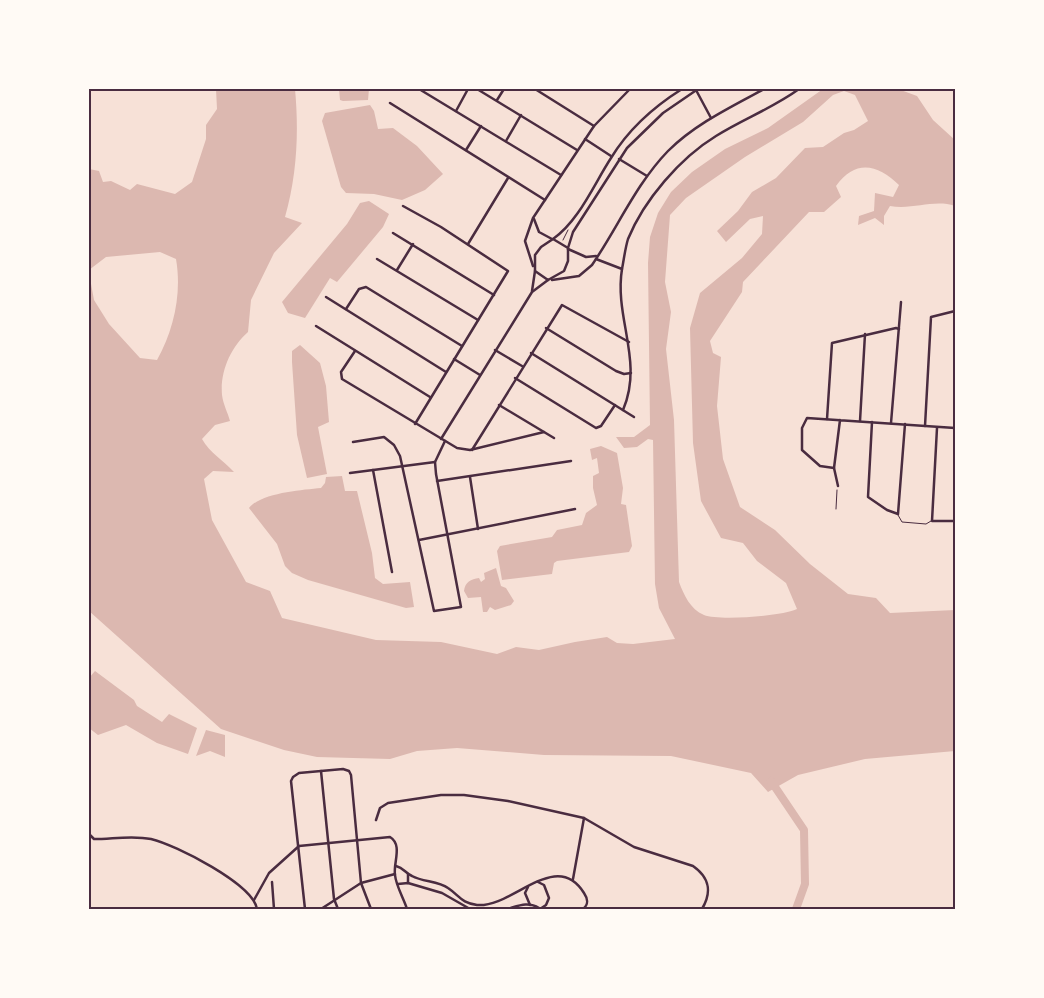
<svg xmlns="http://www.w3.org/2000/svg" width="1044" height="998" font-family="'IBM Plex Sans',sans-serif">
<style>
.water{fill:#dcb8b0;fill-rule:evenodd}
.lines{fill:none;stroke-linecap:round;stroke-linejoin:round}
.river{stroke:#dcb8b0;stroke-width:8}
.path{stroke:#4a2c40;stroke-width:1}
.service{stroke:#4a2c40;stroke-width:1}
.minor{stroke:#4a2c40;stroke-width:2.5}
.tertiary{stroke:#4a2c40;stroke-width:2.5}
.neatline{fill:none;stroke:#4a2c40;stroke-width:2}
</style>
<rect width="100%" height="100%" fill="#f7e1d7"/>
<g class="water">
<path d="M216 89H295C299 132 297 175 285 217L302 223 274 253 251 300 248 332C231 347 220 371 222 395 223 404 228 413 230 421L215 425 202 439C210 453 223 460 234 472L213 471 204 479 212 520 246 582 270 591 282 618 376 640 441 642 497 654 516 647 539 650 575 642 607 637 617 643 633 644 675 639 659 608 655 584 653 440 648 439 637 447 624 448 616 437H634L650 425 648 263 650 237 658 213 671 192 692 172 725 149 768 128 823 89H898L917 96 933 120 955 140V206C934 199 913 210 890 206L884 216V225L875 218 858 225 859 216 874 211 875 193 893 197 899 185C878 164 855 159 836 186L841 197 824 212H809L743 282 742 292 710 341 713 353 721 357 717 406 723 459 740 507 775 530 810 564 848 594 876 598 890 613 955 610V751L865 759 798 775 768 792 751 773 671 756 544 755 457 748 417 751 390 759 317 757 284 750 221 729 89 611V273L94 300 109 324 140 358 157 360C174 330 182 293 176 259L160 252 106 257 89 270V169L99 171 103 182 111 181 130 190 137 184 175 194 192 182 206 139V125L217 109ZM844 91 855 95 868 121 854 130 844 133 823 147 805 148 776 178 752 192 738 211 717 231 726 242 750 219 763 216 762 234 742 258 700 293 690 328 693 443 701 501 721 538 743 543 757 561 786 583 797 609C783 616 719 621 704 615 690 609 684 595 679 582L674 420 666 349 671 312 665 282 670 215 686 198 745 157 803 122 833 95Z"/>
<polygon points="339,89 369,89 368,100 343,101 340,100"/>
<polygon points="370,105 374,111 378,129 393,128 417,146 443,174 425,190 402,200 374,194 346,193 341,187 322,121 325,113"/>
<polygon points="369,201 389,214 383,227 337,282 330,278 305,318 288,313 282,302 347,224 360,203"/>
<polygon points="300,345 320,363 326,386 329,422 318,427 327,474 307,478 297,435 292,362 292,351"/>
<polygon points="601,446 617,453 623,488 621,504 626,505 632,546 629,552 557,561 554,563 552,574 502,580 497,551 500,546 552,537 557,530 582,525 586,513 597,505 593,488 593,476 599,473 597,458 592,460 590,449"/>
<path d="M342 476 345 491H357L372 553 375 578 383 584 410 582 414 607 406 608 308 580 292 573 285 566 277 544 249 508C261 493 301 490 321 488L325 483 326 477Z"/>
<path d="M496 568 501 586 506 588 514 601 511 605 495 610 490 607 487 612H483L481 597 468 598 464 591C465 582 471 579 479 578L481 582 485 579 484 573Z"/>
<polygon points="95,671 134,700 137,706 162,722 169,714 197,728 188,754 157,743 126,725 98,735 89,728 89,678"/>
<polygon points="206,730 225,735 225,757 210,751 196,756"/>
</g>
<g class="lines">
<polyline class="river" points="771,781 804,830 805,884 796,909"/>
<g class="path">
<polyline points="563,240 568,230"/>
<polyline points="836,509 837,490"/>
</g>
<polyline class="service" points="898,515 902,522 926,524 931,521"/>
<g class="minor">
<polyline points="419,89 561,175"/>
<polyline points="477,89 577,150"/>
<polyline points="535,89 594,126"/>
<polyline points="497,100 504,89"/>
<polyline points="390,103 545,200"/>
<polyline points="456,111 468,89"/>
<polyline points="506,141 521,115"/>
<polyline points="466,150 481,126"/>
<polyline points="403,206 441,227 508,271 415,424"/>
<polyline points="393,233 494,295"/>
<polyline points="468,244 508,178"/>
<polyline points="377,259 478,320"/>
<path d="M596 259 622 269C614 318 644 361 623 410"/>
<path d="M622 269C624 259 625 249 628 239 644 200 680 158 716 136 743 119 773 108 799 89"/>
<polyline points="397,270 413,244"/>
<polyline points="532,291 535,271"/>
<polyline points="326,297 446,372"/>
<polyline points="346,309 359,289 366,287 462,346"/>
<polyline points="316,326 430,397"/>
<polyline points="546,328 616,371 624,374 631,373"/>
<polyline points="495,350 522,366"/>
<polyline points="355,351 341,372 342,379 457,448 470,450 544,432"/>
<polyline points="531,353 634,417"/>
<polyline points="454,359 480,375"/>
<polyline points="515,378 596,428 601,426 615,405"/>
<polyline points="499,405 554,438"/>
<polyline points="827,419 832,343 896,328 899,329"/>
<polyline points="860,421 865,334"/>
<polyline points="872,422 868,497 887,510 898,514 905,424"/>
<polyline points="891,423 901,302"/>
<polyline points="925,426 931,317 955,311"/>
<polyline points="937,428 932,521 955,521"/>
<polyline points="441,439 532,292 548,280"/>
<polyline points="353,442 384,437 394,445 400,456 434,611 461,607 436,474 435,462 445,441"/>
<polyline points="472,450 562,305 629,342"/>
<polyline points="834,468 838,486"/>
<polyline points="373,470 392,572"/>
<polyline points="350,473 435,462"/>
<polyline points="470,477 478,529"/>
<polyline points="437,481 571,461"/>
<polyline points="419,540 575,509"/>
<polyline points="321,771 334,899 338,909"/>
<path d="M376 820 380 808 388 803 441 795H464L508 801 584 818 634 847 693 866C710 878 712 892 702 909"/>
<path d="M299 846 390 837C403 845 393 863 395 875 396 886 404 899 407 909"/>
<path d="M396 866C404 868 405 873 412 876 423 882 438 881 448 888 460 896 461 903 477 905 513 908 556 848 584 893 588 899 589 904 583 909"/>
<polyline points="573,879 584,818"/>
<polyline points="272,882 274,909"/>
<polyline points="538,882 544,885 549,898 546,905 540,909"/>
<polyline points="408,883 408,874"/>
<polyline points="398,884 408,883 442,893 470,909"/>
<polyline points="528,887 525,893 530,905"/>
<polyline points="254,900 269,873 299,846"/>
<polyline points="305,909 291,781 293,777 299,773 343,769 349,771 351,775 361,883 371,909"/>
<polyline points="321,909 361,883 395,874"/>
<path d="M507 909C518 906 528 901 539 908"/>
</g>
<g class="tertiary">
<polyline points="696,90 711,118"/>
<polyline points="585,139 611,156"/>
<polyline points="619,159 647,176"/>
<polyline points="534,219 539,232 552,239"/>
<path d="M553 239C579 221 594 184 611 158 628 130 655 106 682 89"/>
<polyline points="568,248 553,239 541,247 535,255 535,271 548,280 564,271 568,261 568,248 573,232 627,148 663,113 698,89"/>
<polyline points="568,249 586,257 596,256"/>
<polyline points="533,266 525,241 533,218 594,126 630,89"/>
<path d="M552 280 579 276 592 265C618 227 636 184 668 151 695 124 731 107 764 89"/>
<polyline points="840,420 834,468 820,466 802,450 802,428 807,418 955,428"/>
<path d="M89 834 94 839C112 839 133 835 151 839 176 845 253 884 257 909"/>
</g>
</g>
<rect width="1044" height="998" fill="none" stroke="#fffaf5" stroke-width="180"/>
<rect x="90" y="90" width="864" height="818" class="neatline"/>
</svg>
